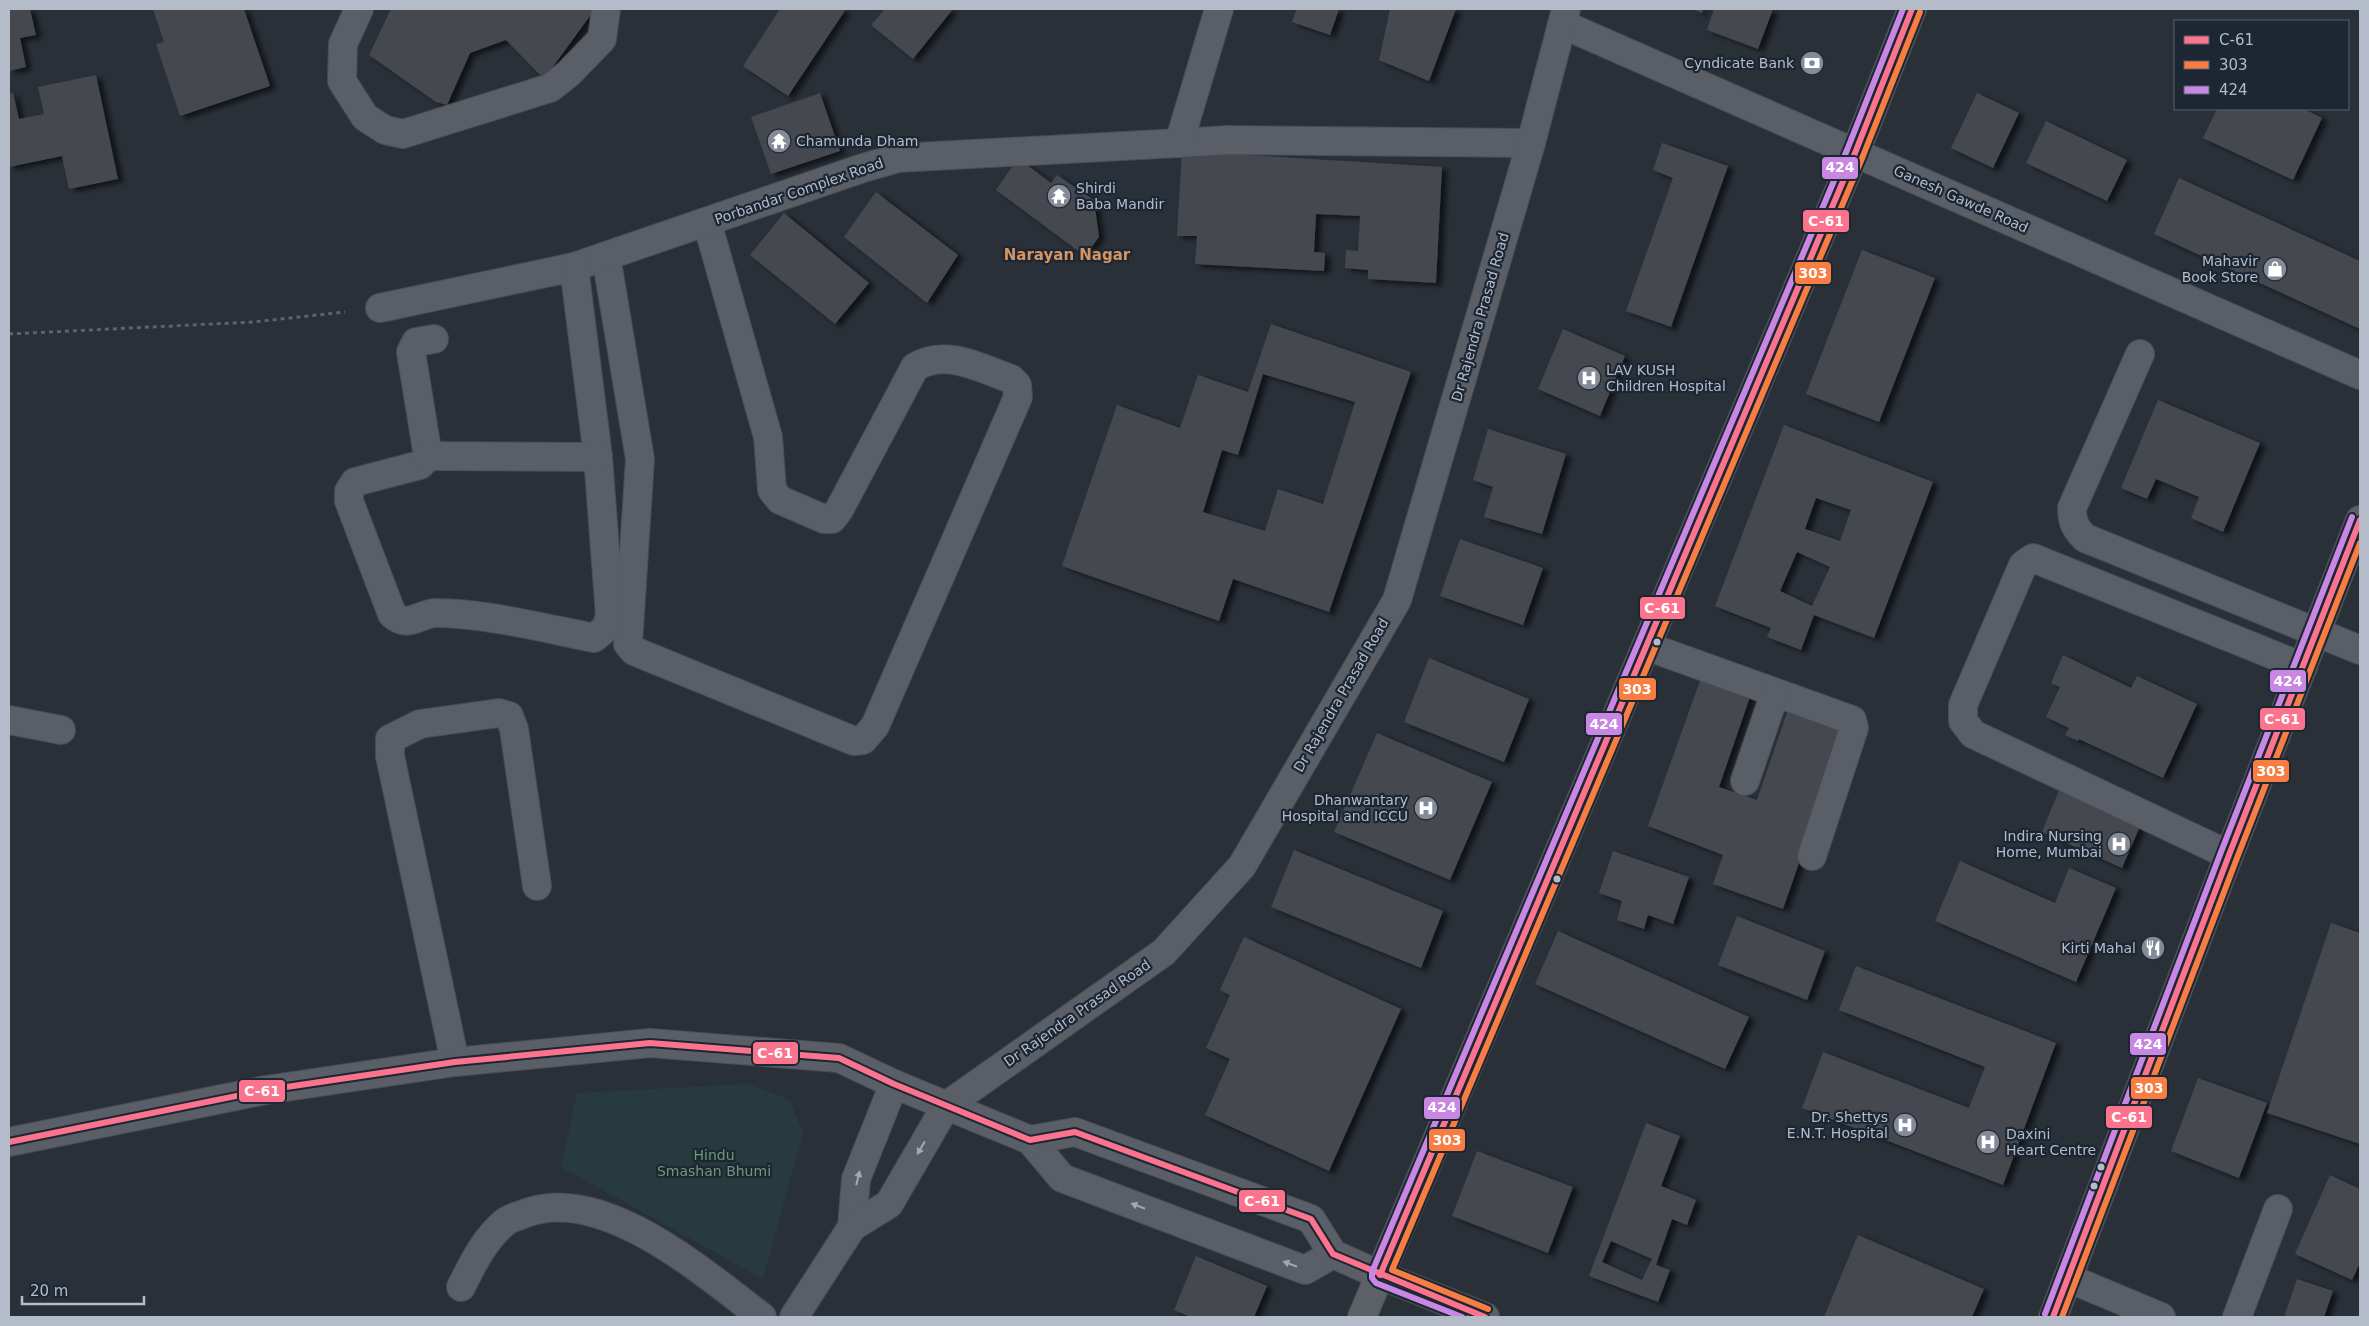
<svg xmlns="http://www.w3.org/2000/svg" width="2369" height="1326" font-family="'DejaVu Sans',sans-serif">
<style>
.green{fill:#273a3e}
.building{fill:#444950;fill-rule:evenodd;filter:url(#shadow)}
.lines{fill:none;stroke-linecap:round;stroke-linejoin:round}
.minor-casing{stroke:#484c53;stroke-width:30}
.major-casing{stroke:#484c55;stroke-width:30}
.path{stroke:#5d636a;stroke-width:3;stroke-dasharray:4 4;stroke-linecap:butt}
.minor{stroke:#5a5e66;stroke-width:28}
.major{stroke:#5c6168;stroke-width:28}
.bus-1-casing{stroke:#1d2633;stroke-width:10}
.bus-2-casing{stroke:#1d2633;stroke-width:10}
.bus-3-casing{stroke:#1d2633;stroke-width:10}
.bus-1{stroke:#fc738d;stroke-width:6}
.bus-2{stroke:#f77d43;stroke-width:6}
.bus-3{stroke:#c787e3;stroke-width:6}
.oneway{fill:#a2a9b5}
.bus-dot{fill:#b4bcc9;stroke:#1d2633;stroke-width:2}
.labels{text-anchor:middle;stroke-width:4.5;stroke-linejoin:round;paint-order:stroke}
.poi-label{font-size:14px;fill:#b4bcc9;stroke:#1d2633;text-anchor:end}
.street-label{font-size:14px;fill:#b4bcc9;stroke:#1d2633}
.park-label{font-size:14px;fill:#6b9a76;stroke:#1d2633}
.neighbourhood-label{font-size:15px;font-weight:bold;fill:#d59563;stroke:#1d2633}
.line-badge{stroke:#1d2633;stroke-width:2}
.badge-label{font-size:14px;text-anchor:middle;font-weight:bold;fill:#fff}
</style>
<defs>
<filter id="shadow"><feDropShadow dx="5.5" dy="3" stdDeviation="2.5" flood-color="#0009"/></filter>
</defs>
<rect width="100%" height="100%" fill="#2a3038"/>
<polygon class="green" points="748,1084 790,1100 803,1133 763,1279 561,1167 577,1093"/>
<g class="building">
<polygon points="9,9 30,9 36,35 20,38 26,67 9,71"/>
<polygon points="153,9 244,9 270,86 180,116 156,44 164,42"/>
<polygon points="391,9 595,9 544,79 506,40 470,53 447,105 436,102 369,55"/>
<polygon points="780,9 846,9 788,96 743,66"/>
<polygon points="885,9 953,9 913,59 871,25"/>
<polygon points="1297,9 1339,9 1330,35 1292,22"/>
<polygon points="1390,9 1456,9 1429,81 1379,60"/>
<polygon points="1692,9 1703,9 1702,13"/>
<polygon points="1714,9 1773,9 1758,49 1707,30"/>
<polygon points="96,75 118,179 69,189 62,156 9,167 9,94 13,93 19,119 44,114 38,87"/>
<polygon points="820,93 840,151 771,174 751,117"/>
<polygon points="1977,93 2019,113 1993,168 1951,148"/>
<polygon points="2217,109 2304,109 2322,118 2293,180 2203,138"/>
<polygon points="2046,121 2127,160 2107,201 2026,163"/>
<polygon points="1662,143 1728,166 1671,327 1626,311 1673,178 1653,170"/>
<polygon points="1182,151 1442,167 1436,283 1368,279 1368,270 1345,268 1346,250 1358,251 1360,216 1316,214 1314,252 1325,253 1324,271 1195,264 1197,236 1177,236"/>
<polygon points="1018,158 1051,183 1057,175 1094,200 1099,237 1085,256 996,190"/>
<polygon points="2179,178 2360,261 2360,329 2154,234"/>
<polygon points="876,192 958,255 927,303 844,237"/>
<polygon points="784,213 869,283 835,324 750,255"/>
<polygon points="1862,250 1935,278 1879,422 1806,394"/>
<path d="M1271 324 1411 372 1329 612 1233 579 1219 621 1062 566 1117 405 1180 428 1198 375 1248 392ZM1263 374 1355 402 1323 504 1278 489 1265 531 1203 512 1222 450 1238 455Z"/>
<polygon points="1563,329 1625,356 1600,416 1538,389"/>
<polygon points="2158,400 2260,443 2223,532 2191,518 2199,497 2156,479 2147,499 2121,488"/>
<path d="M1784 425 1933 482 1874 638 1814 615 1801 650 1767 637 1771 628 1715 606ZM1816 498 1851 510 1840 541 1805 529ZM1797 552 1830 567 1812 606 1780 591Z"/>
<polygon points="1488,429 1566,454 1542,534 1484,517 1493,487 1473,480"/>
<polygon points="1460,539 1543,568 1523,625 1440,596"/>
<polygon points="2063,655 2131,688 2137,676 2197,704 2163,778 2079,739 2078,741 2065,735 2069,728 2046,717 2060,687 2051,683"/>
<polygon points="1429,658 1529,699 1504,762 1404,722"/>
<polygon points="1701,678 1751,694 1719,787 1757,800 1790,704 1847,725 1783,909 1713,884 1723,855 1648,826"/>
<polygon points="1377,733 1492,782 1450,880 1334,832"/>
<polygon points="2060,788 2141,824 2122,868 2042,832"/>
<polygon points="1294,850 1443,911 1421,968 1271,907"/>
<polygon points="1613,851 1689,877 1673,924 1648,915 1644,929 1617,920 1622,901 1599,893"/>
<polygon points="1960,861 2055,903 2069,868 2116,888 2076,982 1935,921"/>
<polygon points="1737,916 1825,951 1807,1000 1718,965"/>
<polygon points="2331,923 2360,933 2360,1144 2267,1113"/>
<polygon points="1558,931 1749,1017 1725,1069 1535,984"/>
<polygon points="1244,937 1401,1009 1329,1171 1205,1115 1230,1059 1206,1048 1230,995 1220,990"/>
<polygon points="1856,966 2056,1043 2003,1185 1802,1108 1823,1052 1969,1108 1985,1067 1839,1010"/>
<polygon points="2198,1078 2267,1103 2239,1178 2171,1151"/>
<path d="M1646 1123 1680 1136 1661 1186 1696 1200 1687 1225 1672 1219 1656 1265 1670 1270 1658 1302 1589 1276ZM1611 1241 1652 1259 1642 1280 1602 1262Z"/>
<polygon points="1477,1151 1573,1187 1548,1253 1452,1216"/>
<polygon points="2330,1175 2360,1189 2360,1263 2352,1280 2295,1254"/>
<polygon points="1858,1235 1984,1289 1972,1317 1824,1317"/>
<polygon points="1196,1256 1267,1286 1254,1317 1190,1317 1174,1310"/>
<polygon points="2297,1279 2333,1291 2324,1317 2284,1317"/>
</g>
<g class="lines">
<g class="minor-casing">
<g id="minor">
<polyline points="359,9 343,44 342,81 365,117 385,130 403,134 550,88 568,74 602,39 606,9"/>
<polyline points="1562,24 2360,375"/>
<polyline points="1179,143 1228,140 1531,143"/>
<path d="M606 256 640 459 628 644 634 651 854 741 863 740 875 726 1018 397 1017 385 1011 379C980 368 946 348 915 367L839 510 832 519H824L780 500 772 490 768 437 707 222"/>
<polyline points="380,308 574,267 863,168 898,158 1179,143 1219,9"/>
<path d="M434 339 416 342 411 352 428 456 420 465 355 482 349 491V501L392 614C409 630 420 612 438 613 490 614 543 628 594 638L606 628 610 616 598 457 574 267"/>
<path d="M2140 354 2072 508C2072 522 2075 528 2085 538L2360 650"/>
<polyline points="428,456 598,457"/>
<polyline points="1646,646 1852,720 1854,728 1812,856"/>
<polyline points="9,720 61,730"/>
<polyline points="1745,781 1775,693"/>
<polyline points="2229,855 1973,734 1963,721 1963,705 2023,565 2033,558 2303,667"/>
<polyline points="455,1062 390,756 390,739 420,724 499,713 509,716 514,729 537,886"/>
<polyline points="1030,1140 1062,1178 1305,1270 1333,1254"/>
<polyline points="9,1142 266,1090 455,1062 650,1043 839,1058 894,1084 1030,1140 1075,1132 1311,1219 1333,1254 1380,1275 1485,1317"/>
<polyline points="852,1227 856,1179 894,1084"/>
<polyline points="2068,1278 2161,1317"/>
<path d="M461 1287C473 1263 484 1240 505 1222 510 1218 519 1216 526 1213 603 1184 705 1274 762 1317"/>
<polyline points="794,1317 852,1227 889,1204 946,1106 1164,952 1242,866 1397,600 1531,143 1566,9"/>
<polyline points="2237,1317 2278,1209"/>
</g>
</g>
<g class="major-casing">
<g id="major">
<polyline points="1362,1317 1855,153 1912,9"/>
<polyline points="2053,1317 2229,855 2360,520"/>
</g>
</g>
<polyline class="path" points="9,334 253,322 345,312"/>
<use href="#minor" class="minor"/>
<use href="#major" class="major"/>
<g class="bus-1-casing">
<g id="bus-1">
<polyline points="9,1142 266,1090 455,1062 650,1043 839,1058 894,1084 1030,1140 1075,1132 1311,1219 1333,1254 1485,1317"/>
<polyline points="1380,1275 1855,153 1912,9"/>
<polyline points="2053,1317 2229,855 2360,520"/>
</g>
</g>
<g class="bus-2-casing">
<g id="bus-2">
<polyline points="1488,1309 1392,1270 1863,156 1920,12"/>
<polyline points="2062,1317 2237,858 2360,543"/>
</g>
</g>
<g class="bus-3-casing">
<g id="bus-3">
<polyline points="2045,1314 2221,852 2352,517"/>
<polyline points="1462,1317 1376,1283 1372,1278 1372,1272 1847,150 1903,9"/>
</g>
</g>
<use href="#bus-1" class="bus-1"/>
<use href="#bus-2" class="bus-2"/>
<use href="#bus-3" class="bus-3"/>
</g>
<defs><path id="oneway-solid" d="M-6-.8H1V-3.2L6.5 0L1 3.2V.8H-6Z" transform="scale(1.25)"/></defs>
<g class="oneway">
<use href="#oneway-solid" transform="translate(921 1148) rotate(120)"/>
<use href="#oneway-solid" transform="translate(858 1178) rotate(-76)"/>
<use href="#oneway-solid" transform="translate(1138 1206) rotate(-159)"/>
<use href="#oneway-solid" transform="translate(1290 1264) rotate(-159)"/>
</g>
<defs>
<g id="bank-disc" transform="scale(1.25)"><circle r="9.5" fill="#848b96" stroke="#1d2633"/><path d="M-6-4H6V4H-6ZM0-2.3a2.3 2.3 0 1 0 0 4.6a2.3 2.3 0 1 0 0-4.6Z" fill="#fff"/></g>
<g id="temple-disc" transform="scale(1.25)"><circle r="9.5" fill="#848b96" stroke="#1d2633"/><path d="M0-6L5-2H3V0L6.5 2.5H4V6H1.5V3h-3V6H-4V2.5H-6.5L-3 0V-2H-5Z" fill="#fff"/></g>
<g id="shop-disc" transform="scale(1.25)"><circle r="9.5" fill="#848b96" stroke="#1d2633"/><path d="M-5-2.5h2.3a2.7 3.5 0 0 1 5.4 0H5L5.5 6h-11ZM-1.5-2.5h3a1.5 2.3 0 0 0-3 0Z" fill="#fff"/></g>
<g id="hospital-disc" transform="scale(1.25)"><circle r="9.5" fill="#848b96" stroke="#1d2633"/><path d="M-5-5h3v3.5h4V-5h3V5h-3V1.5h-4V5h-3Z" fill="#fff"/></g>
<g id="restaurant-disc" transform="scale(1.25)"><circle r="9.5" fill="#848b96" stroke="#1d2633"/><path d="M-5-6h1v4h1v-4h1v4h1v-4h1v5L-1.5 .5V6h-2V.5L-5-1ZM5-6V6H3V1.5H1.5Q1.5-4 5-6Z" fill="#fff"/></g>
</defs>
<g fill-rule="evenodd">
<use href="#bank-disc" x="1812" y="63"/>
<use href="#temple-disc" x="779" y="141"/>
<use href="#temple-disc" x="1059" y="196"/>
<use href="#shop-disc" x="2275" y="269"/>
<use href="#hospital-disc" x="1589" y="378"/>
<use href="#hospital-disc" x="1426" y="808"/>
<use href="#hospital-disc" x="2119" y="844"/>
<use href="#restaurant-disc" x="2153" y="948"/>
<use href="#hospital-disc" x="1905" y="1125"/>
<use href="#hospital-disc" x="1988" y="1142"/>
</g>
<g class="bus-dot">
<circle cx="1657" cy="642" r="4.5"/>
<circle cx="1557" cy="879" r="4.5"/>
<circle cx="2101" cy="1167" r="4.5"/>
<circle cx="2094" cy="1186" r="4.5"/>
</g>
<g class="labels">
<g class="poi-label">
<text x="1794" y="68">Cyndicate Bank</text>
<text x="796" y="146" text-anchor="start">Chamunda Dham</text>
<text x="1076" y="193" text-anchor="start">Shirdi<tspan x="1076" dy="16">Baba Mandir</tspan></text>
<text x="2258" y="266">Mahavir<tspan x="2258" dy="16">Book Store</tspan></text>
<text x="1606" y="375" text-anchor="start">LAV KUSH<tspan x="1606" dy="16">Children Hospital</tspan></text>
<text x="1408" y="805">Dhanwantary<tspan x="1408" dy="16">Hospital and ICCU</tspan></text>
<text x="2102" y="841">Indira Nursing<tspan x="2102" dy="16">Home, Mumbai</tspan></text>
<text x="2136" y="953">Kirti Mahal</text>
<text x="1888" y="1122">Dr. Shettys<tspan x="1888" dy="16">E.N.T. Hospital</tspan></text>
<text x="2006" y="1139" text-anchor="start">Daxini<tspan x="2006" dy="16">Heart Centre</tspan></text>
</g>
<g class="street-label">
<text transform="translate(799 191) rotate(-19)" y="5">Porbandar Complex Road</text>
<text transform="translate(1961 199) rotate(24)" y="5">Ganesh Gawde Road</text>
<text transform="translate(1480 317) rotate(-74)" y="5">Dr Rajendra Prasad Road</text>
<text transform="translate(1341 695) rotate(-60)" y="5">Dr Rajendra Prasad Road</text>
<text transform="translate(1077 1013) rotate(-35)" y="5">Dr Rajendra Prasad Road</text>
</g>
<g class="park-label">
<text x="714" y="1160">Hindu<tspan x="714" dy="16">Smashan Bhumi</tspan></text>
</g>
<g class="neighbourhood-label">
<text x="1067" y="260">Narayan Nagar</text>
</g>
</g>
<g class="line-badge">
<rect x="1821" y="156" width="38" height="24" rx="5" fill="#c787e3"/>
<rect x="1802" y="209" width="48" height="24" rx="5" fill="#fc738d"/>
<rect x="1794" y="261" width="38" height="24" rx="5" fill="#f77d43"/>
<rect x="1639" y="596" width="47" height="24" rx="5" fill="#fc738d"/>
<rect x="2269" y="669" width="38" height="24" rx="5" fill="#c787e3"/>
<rect x="1618" y="677" width="39" height="24" rx="5" fill="#f77d43"/>
<rect x="2259" y="707" width="47" height="24" rx="5" fill="#fc738d"/>
<rect x="1585" y="712" width="38" height="24" rx="5" fill="#c787e3"/>
<rect x="2252" y="759" width="38" height="24" rx="5" fill="#f77d43"/>
<rect x="2129" y="1032" width="38" height="24" rx="5" fill="#c787e3"/>
<rect x="752" y="1041" width="47" height="24" rx="5" fill="#fc738d"/>
<rect x="2130" y="1076" width="38" height="24" rx="5" fill="#f77d43"/>
<rect x="238" y="1079" width="48" height="24" rx="5" fill="#fc738d"/>
<rect x="1423" y="1096" width="38" height="24" rx="5" fill="#c787e3"/>
<rect x="2105" y="1105" width="48" height="24" rx="5" fill="#fc738d"/>
<rect x="1428" y="1128" width="38" height="24" rx="5" fill="#f77d43"/>
<rect x="1238" y="1189" width="48" height="24" rx="5" fill="#fc738d"/>
</g>
<g class="badge-label">
<text x="1840" y="172">424</text>
<text x="1826" y="226">C-61</text>
<text x="1813" y="278">303</text>
<text x="1662" y="613">C-61</text>
<text x="2288" y="686">424</text>
<text x="1637" y="694">303</text>
<text x="2282" y="724">C-61</text>
<text x="1604" y="729">424</text>
<text x="2271" y="776">303</text>
<text x="2148" y="1049">424</text>
<text x="775" y="1058">C-61</text>
<text x="2149" y="1093">303</text>
<text x="262" y="1096">C-61</text>
<text x="1442" y="1112">424</text>
<text x="2129" y="1122">C-61</text>
<text x="1447" y="1145">303</text>
<text x="1262" y="1206">C-61</text>
</g>
<rect width="2369" height="1326" fill="none" stroke="#b4bcc9" stroke-width="20"/>
<rect x="2174" y="20" width="175" height="90" fill="#1d2633" stroke="#59626f"/>
<rect x="2184" y="36" width="25" height="8" fill="#fc738d" stroke="#59626f"/>
<text x="2219" y="45" font-size="15" fill="#b4bcc9">C-61</text>
<rect x="2184" y="61" width="25" height="8" fill="#f77d43" stroke="#59626f"/>
<text x="2219" y="70" font-size="15" fill="#b4bcc9">303</text>
<rect x="2184" y="86" width="25" height="8" fill="#c787e3" stroke="#59626f"/>
<text x="2219" y="95" font-size="15" fill="#b4bcc9">424</text>
<path d="M22 1296v8h122v-8" fill="none" stroke="#b4bcc9" stroke-width="2.5"/>
<text x="30" y="1296" font-size="15" fill="#b4bcc9" stroke="#1d2633" stroke-width="4" paint-order="stroke">20 m</text>
</svg>
